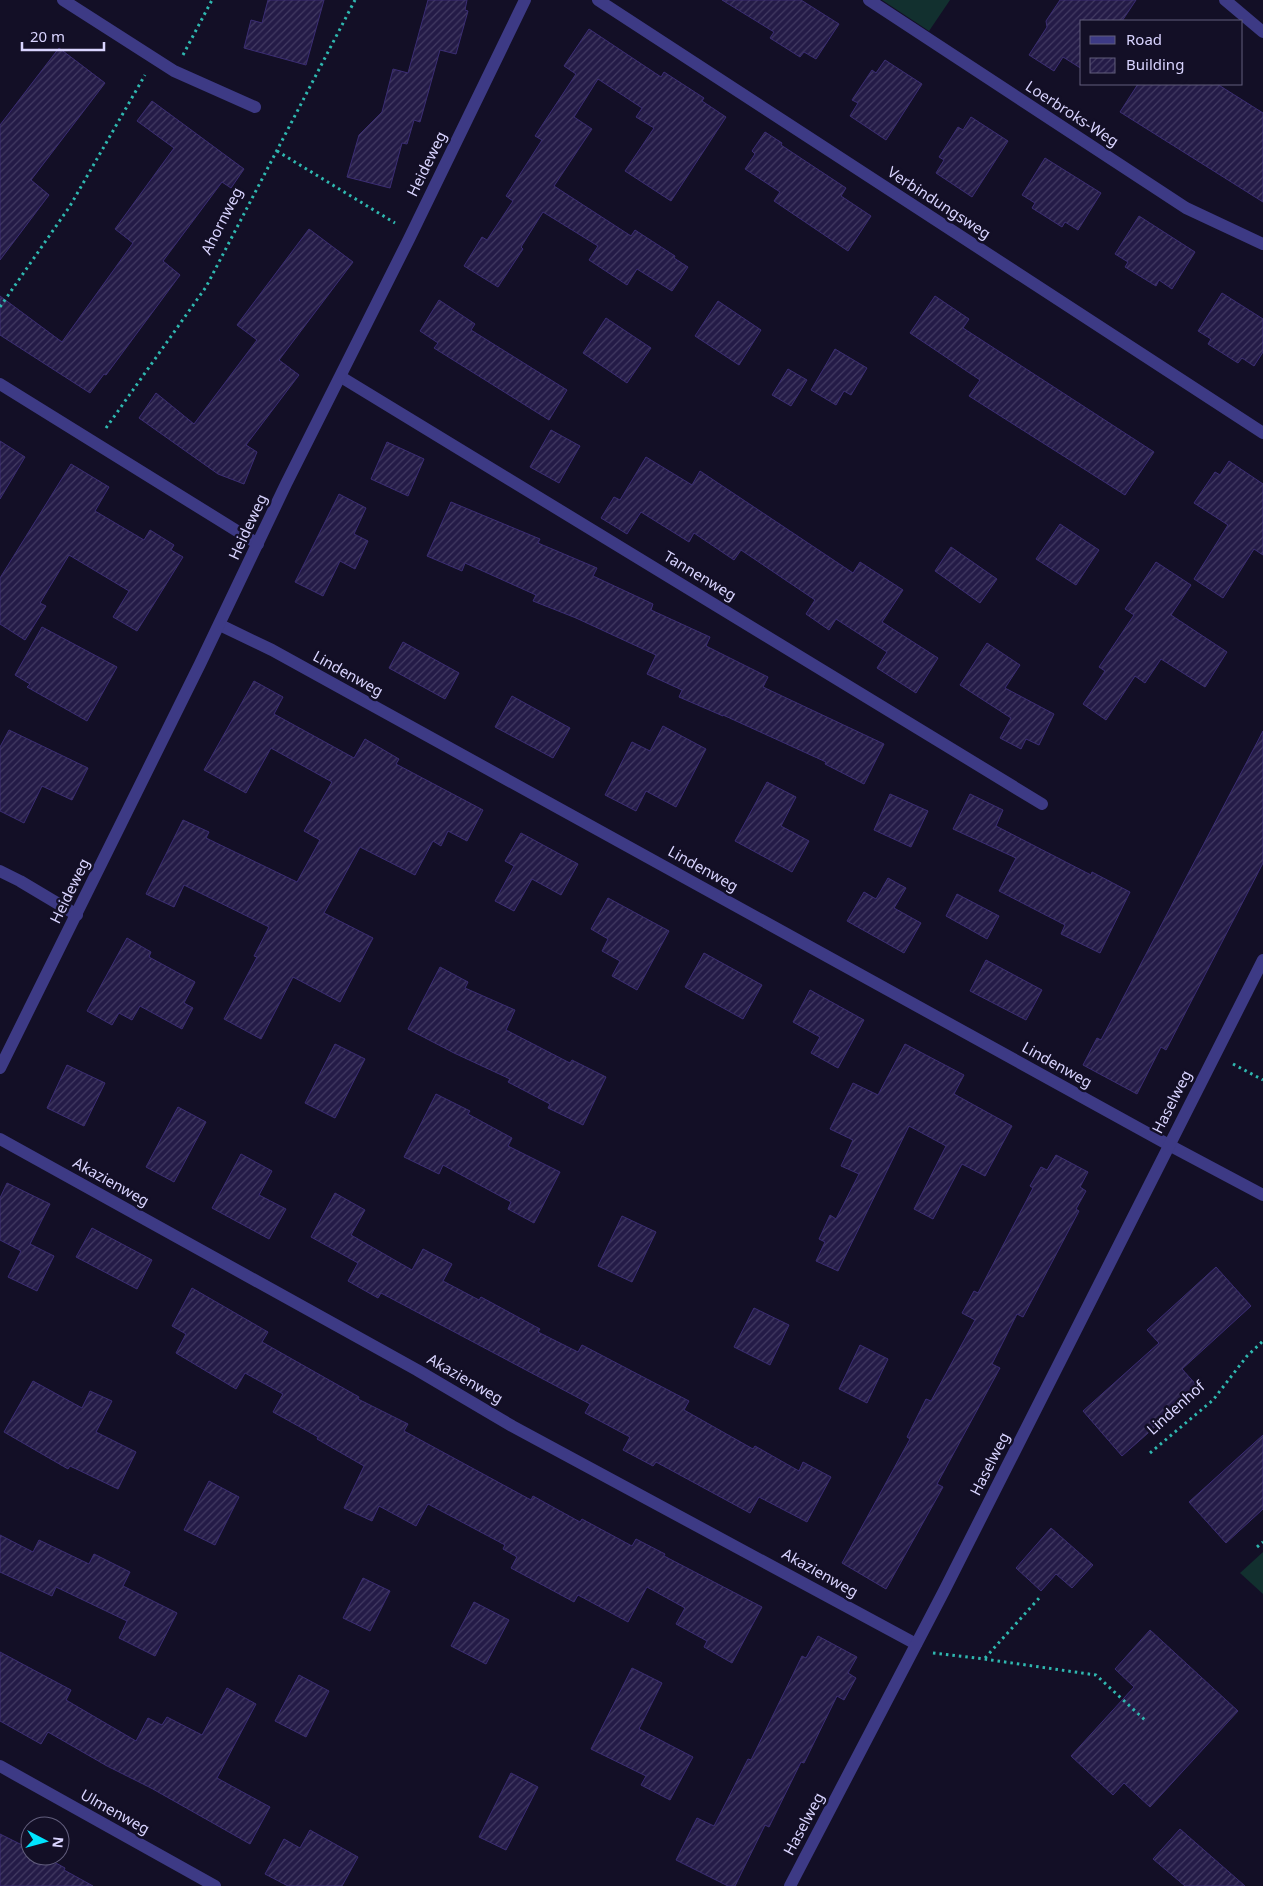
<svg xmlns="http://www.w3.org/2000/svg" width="1263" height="1886" font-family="'Noto Sans',sans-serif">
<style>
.green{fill:#12302f}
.building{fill:url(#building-hatch);stroke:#3b2d73}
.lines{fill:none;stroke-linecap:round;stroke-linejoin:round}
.path{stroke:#2fb8b0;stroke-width:3;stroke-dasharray:2.5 4;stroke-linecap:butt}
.minor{stroke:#3d3a85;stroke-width:12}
.labels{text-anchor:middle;stroke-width:5;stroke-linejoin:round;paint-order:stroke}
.street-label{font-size:15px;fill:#d9d4ff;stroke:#130f26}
</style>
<defs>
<pattern id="building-hatch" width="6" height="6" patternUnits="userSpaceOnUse" patternTransform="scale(1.25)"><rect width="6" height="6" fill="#241b47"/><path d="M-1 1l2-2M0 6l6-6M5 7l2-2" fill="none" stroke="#433b63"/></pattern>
</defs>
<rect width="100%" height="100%" fill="#130f26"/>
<g class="green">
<polygon points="882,0 950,0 929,31"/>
<polygon points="1263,1552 1263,1594 1240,1573"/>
</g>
<g class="building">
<polygon points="268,0 324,0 306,65 244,48 251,20 262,23"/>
<polygon points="428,0 467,0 465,10 468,11 456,54 440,50 420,122 414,120 407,144 402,143 390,188 347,177 359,135 382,112 393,69 408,73"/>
<polygon points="722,0 801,0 839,24 816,59 804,52 800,57 770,38 774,32"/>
<polygon points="1060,0 1136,0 1122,21 1082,21 1082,69 1063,57 1054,71 1029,55 1047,27 1046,21"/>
<polygon points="589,29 661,77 664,72 704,98 702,101 726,117 671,201 625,171 654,128 636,117 642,108 598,79 574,117 592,129 554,186 631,236 635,230 675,256 674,258 688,267 672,291 637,269 627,285 589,260 598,246 543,212 521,247 523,249 498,287 464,266 482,237 487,240 513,201 506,196 542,140 535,136 576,74 564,66"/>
<polygon points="59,48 105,83 31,180 49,195 0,260 0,125"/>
<polygon points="885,60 922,84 886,140 850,116 858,103 852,100 872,70 876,73"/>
<polygon points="1138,84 1217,84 1263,113 1263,202 1120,112"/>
<polygon points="152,101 244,169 231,188 222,182 163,261 180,275 106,375 104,374 90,393 0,335 0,296 62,342 133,243 115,229 174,148 137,121"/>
<polygon points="971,117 1008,141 972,197 936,173 944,160 939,157 958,127 963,130"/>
<polygon points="765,132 782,143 781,145 846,188 841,196 871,216 848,251 774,201 780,192 745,169 755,154 752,151"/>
<polygon points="1045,158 1101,193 1078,230 1065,222 1062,227 1032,208 1035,203 1022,195"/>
<polygon points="1139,216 1195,252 1172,289 1159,280 1156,286 1125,267 1128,262 1115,254"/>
<polygon points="309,229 353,262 279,360 299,375 246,445 257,452 244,484 218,474 139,418 156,393 194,424 257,340 237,325"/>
<polygon points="1222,293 1263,319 1263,352 1254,366 1242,358 1238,363 1208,344 1211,339 1198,331"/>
<polygon points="935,296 969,319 963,328 1154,452 1125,495 969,396 980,380 910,333"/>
<polygon points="439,300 475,324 471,330 567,390 549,420 434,348 438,343 420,331"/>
<polygon points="718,301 761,330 739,365 695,336"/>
<polygon points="606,318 651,348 627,383 583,353"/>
<polygon points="835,349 867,368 851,395 844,391 836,405 811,390"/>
<polygon points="788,369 807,380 791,406 772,395"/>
<polygon points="551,430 580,446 559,483 530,467"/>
<polygon points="0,441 25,457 0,499"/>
<polygon points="387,442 424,459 408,496 371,479"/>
<polygon points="646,457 692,485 700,471 853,573 860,562 903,590 882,622 938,658 916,693 877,668 887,652 836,619 829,630 806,614 815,600 741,550 734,560 694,533 689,542 641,512 627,534 601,518 614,497 620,500"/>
<polygon points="1229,461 1263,484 1263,555 1254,549 1223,598 1194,579 1228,525 1194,503 1215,472 1220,475"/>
<polygon points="71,464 109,487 95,511 144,540 150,530 174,545 171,550 183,557 137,631 113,617 129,591 69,555 40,603 46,606 25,640 0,624 0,578"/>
<polygon points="339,494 366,508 354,534 368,541 355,569 340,561 323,596 295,582"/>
<polygon points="451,502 540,539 538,543 597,568 593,576 653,604 651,610 710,637 706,646 768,677 763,687 884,744 864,784 825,764 826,762 723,715 723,716 679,697 682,690 647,674 656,655 576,618 533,601 536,595 465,563 462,571 427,556"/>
<polygon points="1060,524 1099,550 1076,585 1036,559"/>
<polygon points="951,547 997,579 980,603 935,571"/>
<polygon points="1156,562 1191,585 1171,615 1227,652 1205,687 1161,659 1145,683 1135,676 1106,720 1083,704 1105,671 1099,667 1134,615 1125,609"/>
<polygon points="42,627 117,667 87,721 27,687 30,684 15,675"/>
<polygon points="403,642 459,673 445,699 389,668"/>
<polygon points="987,643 1020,665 1005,688 1054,714 1039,745 1026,739 1021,749 1000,738 1011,718 960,685"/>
<polygon points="254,681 283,697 274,714 354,758 365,739 399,759 396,764 483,810 467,841 448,831 441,846 433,841 415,875 360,847 324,913 373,938 340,1002 293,977 261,1039 224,1019 257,957 254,956 269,927 184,885 174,907 146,894 183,820 209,832 206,838 297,882 320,840 304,831 332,782 271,748 246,793 204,770"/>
<polygon points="512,696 570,728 553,758 495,727"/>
<polygon points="663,726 706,749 676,807 646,791 636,811 605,795 632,742 650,751"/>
<polygon points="9,730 88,768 72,800 42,786 24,823 0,811 0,747"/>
<polygon points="1263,731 1263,863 1166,1050 1161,1047 1137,1094 1083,1065 1097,1038 1101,1040"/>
<polygon points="767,782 796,797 781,826 809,841 792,872 735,841"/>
<polygon points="890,794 928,811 911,847 874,830"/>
<polygon points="970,794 1003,810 996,826 1091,875 1092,872 1130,892 1100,953 1061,934 1065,925 999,891 1016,858 953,829"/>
<polygon points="521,833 578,864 561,895 532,879 514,911 495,901 514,866 505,861"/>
<polygon points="888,878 906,888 894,908 921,923 904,953 847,921 864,892 876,899"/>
<polygon points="957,894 999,916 987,939 946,916"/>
<polygon points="608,898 669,931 637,990 612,976 620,961 602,951 608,939 591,929"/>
<polygon points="127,938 151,952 149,957 195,982 184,1003 193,1008 182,1029 140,1006 132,1020 119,1013 112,1025 87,1011"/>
<polygon points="704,953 762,985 743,1019 685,987"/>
<polygon points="986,960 1042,990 1026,1020 970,991"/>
<polygon points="440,967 468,982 465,988 515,1010 506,1030 570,1063 572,1060 606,1077 583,1125 548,1108 550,1104 508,1082 510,1079 454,1053 408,1029"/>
<polygon points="810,990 864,1020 838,1068 811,1053 820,1037 793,1022"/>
<polygon points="335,1044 365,1059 335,1118 305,1103"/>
<polygon points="905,1044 964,1075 954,1094 1012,1126 985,1176 962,1164 933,1219 914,1209 946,1146 909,1126 838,1271 816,1261 825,1242 819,1239 830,1215 836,1219 859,1174 841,1166 853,1140 830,1129 853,1083 878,1095"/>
<polygon points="67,1065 105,1083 84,1126 47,1108"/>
<polygon points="436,1094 470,1111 468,1114 512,1138 508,1146 560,1172 534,1223 508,1209 511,1202 443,1165 439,1174 404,1157"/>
<polygon points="178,1107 206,1122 174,1182 146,1167"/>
<polygon points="241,1154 272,1171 259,1195 286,1209 269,1239 212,1208"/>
<polygon points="1056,1155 1088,1172 1080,1187 1086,1191 1076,1209 1079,1211 1023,1317 1017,1314 992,1364 1000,1368 937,1484 943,1487 886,1589 842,1563 910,1439 907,1437 926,1399 931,1401 975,1320 962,1313 974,1291 978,1293 1033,1188 1030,1186 1041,1167 1047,1170"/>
<polygon points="7,1183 50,1204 30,1244 54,1256 37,1291 8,1277 21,1251 0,1240 0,1198"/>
<polygon points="335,1193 365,1210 351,1235 412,1270 423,1249 452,1264 443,1281 479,1300 481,1297 540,1329 538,1332 578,1352 582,1345 689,1401 684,1410 753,1449 755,1446 799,1471 803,1462 831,1477 807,1522 759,1497 750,1513 656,1462 653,1466 623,1450 630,1437 585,1413 590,1404 381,1293 378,1298 348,1281 358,1263 311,1237"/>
<polygon points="622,1216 656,1232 632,1282 598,1266"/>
<polygon points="92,1228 152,1260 137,1289 76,1257"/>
<polygon points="1216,1267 1251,1306 1182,1369 1199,1388 1122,1456 1083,1411 1159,1343 1147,1330"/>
<polygon points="192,1288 268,1332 262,1342 359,1397 358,1399 408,1424 404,1431 531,1500 533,1496 580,1522 582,1519 632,1546 636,1539 665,1554 664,1556 762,1607 732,1663 704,1647 707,1641 676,1624 685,1608 647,1587 628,1622 578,1595 574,1602 511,1568 517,1557 503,1549 505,1545 428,1504 416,1526 379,1506 372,1521 344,1508 364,1466 317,1439 318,1437 273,1412 283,1394 245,1373 236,1389 176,1353 186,1334 172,1326"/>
<polygon points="754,1308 789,1325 770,1365 734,1347"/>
<polygon points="860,1345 888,1359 867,1403 839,1389"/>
<polygon points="33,1381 82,1408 90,1391 112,1401 96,1432 136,1452 118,1489 70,1466 68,1469 4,1432"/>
<polygon points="1263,1435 1263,1509 1226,1543 1189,1502"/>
<polygon points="209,1481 239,1497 215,1545 184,1530"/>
<polygon points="1051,1528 1093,1565 1072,1588 1056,1574 1041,1591 1016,1568"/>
<polygon points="0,1535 33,1552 39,1540 89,1564 94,1554 130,1572 123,1586 177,1613 155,1656 119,1638 127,1621 56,1587 52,1596 0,1572"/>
<polygon points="363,1578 390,1591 370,1631 343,1618"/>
<polygon points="474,1602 509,1620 486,1664 451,1646"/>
<polygon points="1150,1630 1238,1711 1150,1807 1124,1783 1113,1795 1071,1756 1134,1687 1115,1669"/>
<polygon points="818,1636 857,1657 848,1673 856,1678 844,1700 837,1696 804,1763 801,1762 769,1827 765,1825 735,1886 728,1886 676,1860 697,1818 714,1826 748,1759 751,1760 802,1656 806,1658"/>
<polygon points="0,1652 71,1690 66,1700 136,1741 148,1718 162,1725 167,1717 202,1735 227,1688 256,1704 217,1778 270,1807 250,1844 151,1788 107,1766 48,1732 41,1744 0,1721"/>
<polygon points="632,1668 662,1683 639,1729 693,1757 670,1800 641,1785 646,1776 591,1749"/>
<polygon points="299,1675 329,1691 306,1737 275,1721"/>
<polygon points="511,1773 538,1787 506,1850 479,1837"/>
<polygon points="1180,1829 1245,1886 1185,1886 1153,1859"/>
<polygon points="310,1830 358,1857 342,1886 288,1886 265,1874 284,1839 300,1848"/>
<polygon points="0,1834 30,1849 30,1856 43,1856 65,1868 64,1870 93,1886 0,1886"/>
</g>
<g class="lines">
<g class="path">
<polyline points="183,55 212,0"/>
<polyline points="277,151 395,223"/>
<polyline points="0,307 70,206 145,75"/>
<polyline points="106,428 206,287 355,0"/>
<polyline points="1233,1064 1263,1080"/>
<polyline points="1150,1453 1213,1400 1247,1356 1263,1341"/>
<polyline points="1257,1547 1263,1542"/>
<polyline points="933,1653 984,1659 1096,1675 1146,1721"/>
<polyline points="985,1658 1041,1596"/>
</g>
<g class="minor">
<polyline points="63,0 174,71 255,107"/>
<polyline points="598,0 1263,433"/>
<polyline points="869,0 1186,208 1263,244"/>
<polyline points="1225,0 1263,32"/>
<polyline points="341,377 1042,804"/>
<polyline points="0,384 258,544"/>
<polyline points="220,625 272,650 1169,1145 1263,1195"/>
<polyline points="0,871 20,881 77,915"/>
<polyline points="0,1068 200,664 286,484 409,239 525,0"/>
<polyline points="0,1139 417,1370 512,1426 916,1644"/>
<polyline points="0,1766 215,1886"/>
<polyline points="790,1886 944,1591 1263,960"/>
</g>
</g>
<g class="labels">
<g class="street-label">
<text transform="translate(1072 114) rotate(33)" y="5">Loerbroks-Weg</text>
<text transform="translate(427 164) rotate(-64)" y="5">Heideweg</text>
<text transform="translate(939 203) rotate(33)" y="5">Verbindungsweg</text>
<text transform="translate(222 221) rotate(-63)" y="5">Ahornweg</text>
<text transform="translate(248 527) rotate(-65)" y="5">Heideweg</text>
<text transform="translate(700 576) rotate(31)" y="5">Tannenweg</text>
<text transform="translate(348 674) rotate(29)" y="5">Lindenweg</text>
<text transform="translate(703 869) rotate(29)" y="5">Lindenweg</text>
<text transform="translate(70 891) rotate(-64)" y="5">Heideweg</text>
<text transform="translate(1057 1065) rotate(29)" y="5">Lindenweg</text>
<text transform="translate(1172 1102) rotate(-63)" y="5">Haselweg</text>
<text transform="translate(111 1182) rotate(29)" y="5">Akazienweg</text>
<text transform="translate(465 1379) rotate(30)" y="5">Akazienweg</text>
<text transform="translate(1176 1408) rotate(-42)" y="5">Lindenhof</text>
<text transform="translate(990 1464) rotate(-63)" y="5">Haselweg</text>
<text transform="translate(820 1573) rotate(29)" y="5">Akazienweg</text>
<text transform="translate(115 1812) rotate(29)" y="5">Ulmenweg</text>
<text transform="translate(804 1824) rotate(-62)" y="5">Haselweg</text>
</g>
</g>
<rect x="1080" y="20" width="162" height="65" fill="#130f26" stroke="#625e7d"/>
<rect x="1090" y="36" width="25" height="8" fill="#3d3a85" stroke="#625e7d"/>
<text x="1126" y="45" font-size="15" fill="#d9d4ff">Road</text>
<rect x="1090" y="58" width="25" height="15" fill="url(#building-hatch)" stroke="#625e7d"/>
<text x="1126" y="70" font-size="15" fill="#d9d4ff">Building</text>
<g transform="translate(45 1841) rotate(96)"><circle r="24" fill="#130f26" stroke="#625e7d"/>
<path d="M0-4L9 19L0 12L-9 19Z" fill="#00e5ff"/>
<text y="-8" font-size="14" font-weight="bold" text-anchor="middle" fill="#d9d4ff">N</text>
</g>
<path d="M22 42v8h82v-8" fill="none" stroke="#d9d4ff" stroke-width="2.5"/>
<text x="30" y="42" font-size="15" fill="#d9d4ff" stroke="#130f26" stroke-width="4" paint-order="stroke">20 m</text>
</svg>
